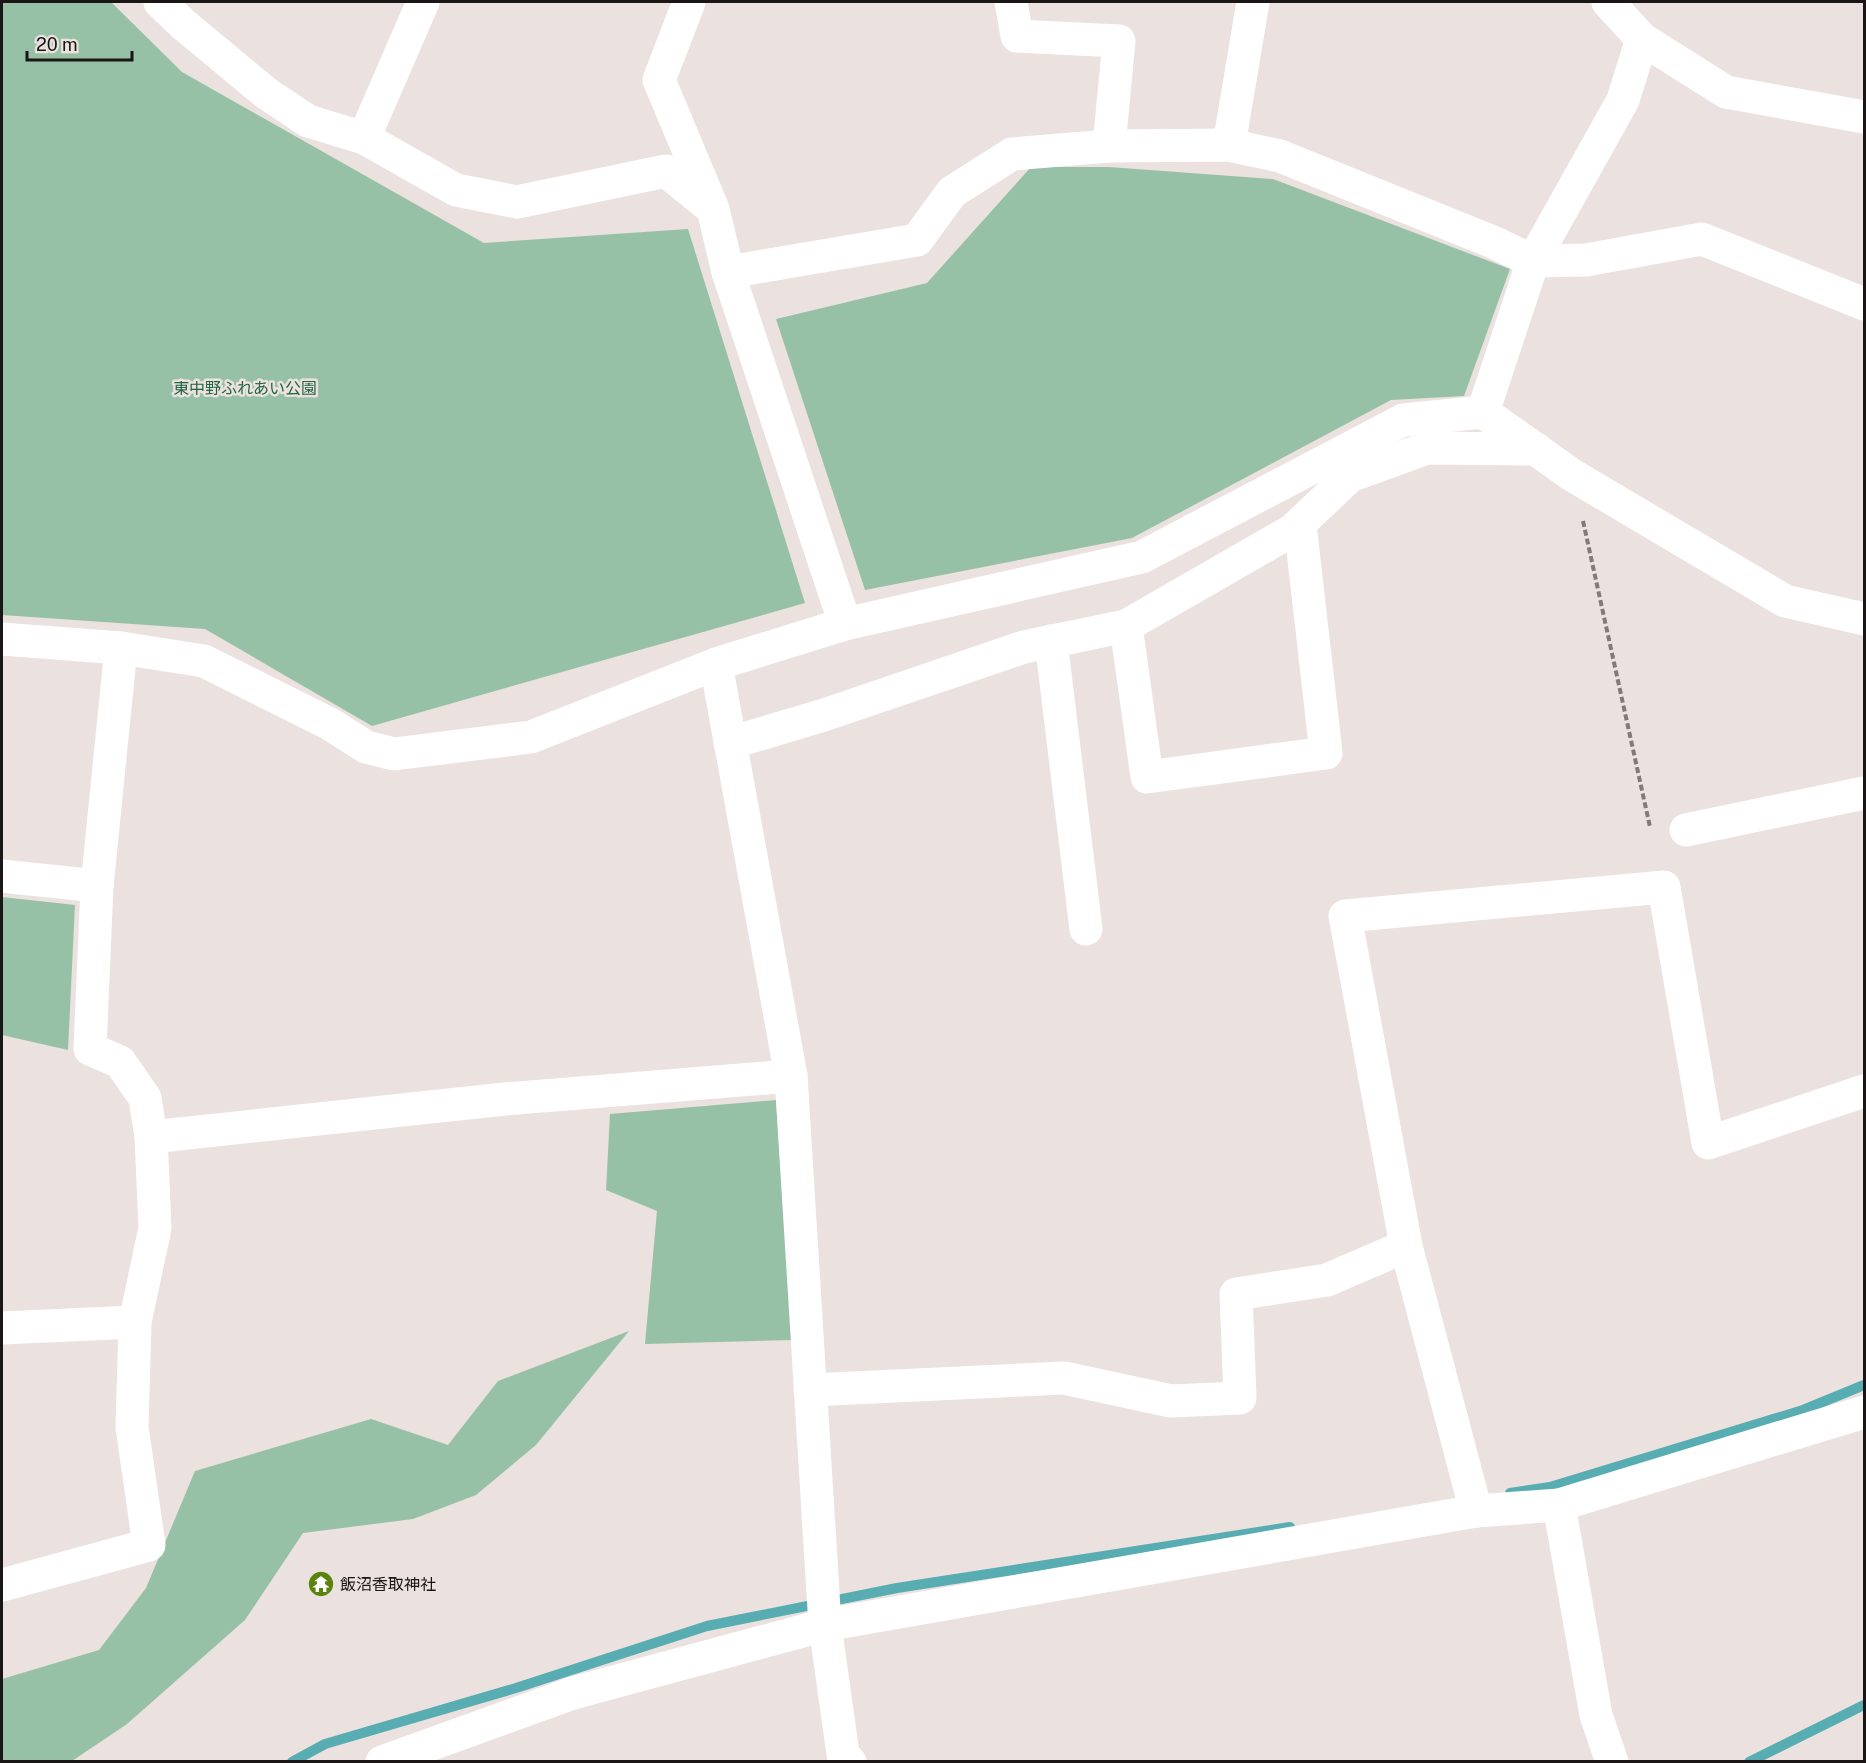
<svg xmlns="http://www.w3.org/2000/svg" width="1866" height="1763" font-family="'Public Sans','Noto Sans JP',sans-serif">
<style>
.green{fill:#97c1a7}
.lines{fill:none;stroke-linecap:round;stroke-linejoin:round}
.stream{stroke:#57adb1;stroke-width:10}
.path{stroke:#817a78;stroke-width:4;stroke-dasharray:6 3;stroke-linecap:butt}
.street{stroke:#fff;stroke-width:33}
.labels{text-anchor:middle;stroke-width:5;stroke-linejoin:round;paint-order:stroke}
.park-label{font-size:16px;fill:#1f6541;stroke:#ebe1de}
.poi-label{font-size:16px;fill:#1a1615;stroke:#ebe1de;text-anchor:start}
</style>
<rect width="100%" height="100%" fill="#ebe1de"/>
<g class="green">
<polygon points="2,2 111,2 182,72 484,243 688,229 805,603 372,726 205,629 2,615"/>
<polygon points="1031,167 1109,167 1273,179 1510,269 1464,396 1391,400 1132,538 865,590 776,319 927,283"/>
<polygon points="2,897 75,905 68,1050 2,1035"/>
<polygon points="776,1100 792,1340 645,1344 657,1211 606,1190 610,1114"/>
<polygon points="629,1331 536,1445 476,1495 413,1519 303,1533 245,1620 127,1724 72,1761 2,1762 2,1679 99,1650 146,1588 195,1471 371,1419 448,1445 498,1381"/>
</g>
<g class="lines">
<g class="stream">
<polyline points="1510,1493 1550,1487 1803,1410 1864,1385"/>
<polyline points="292,1762 325,1744 516,1688 707,1626 897,1588 1290,1527"/>
<polyline points="1749,1762 1864,1705"/>
</g>
<polyline class="path" points="1583,521 1650,827"/>
<g class="street">
<polyline points="160,2 183,24 266,93 308,121 364,138 456,190 517,202 666,171 709,206"/>
<polyline points="689,2 659,80 713,209 728,272 845,624"/>
<polyline points="1011,2 1017,36 1119,41 1109,146"/>
<polyline points="1608,2 1642,39 1726,92 1864,117"/>
<polyline points="364,138 423,2"/>
<polyline points="1229,145 1253,2"/>
<polyline points="728,272 917,240 952,192 1012,154 1109,146 1229,145 1280,156 1493,242 1533,261 1586,260 1702,239 1864,304"/>
<polyline points="1483,412 1533,261 1623,100 1642,39"/>
<polyline points="1126,626 1147,777 1326,753 1300,524"/>
<polyline points="2,639 121,648 204,661 330,724 366,747 394,754 531,737 716,664 845,624 1142,557 1403,420 1483,412 1572,475 1785,601 1864,619"/>
<polyline points="1051,641 1086,929"/>
<polyline points="121,648 97,886 90,1049 120,1062 145,1098 151,1137 505,1099 791,1076"/>
<polyline points="716,664 791,1076 825,1625 843,1754 850,1762"/>
<polyline points="730,743 824,715 1024,647 1126,626 1293,530 1350,476 1427,448 1536,449"/>
<polyline points="1686,830 1864,793"/>
<polyline points="2,876 97,886"/>
<polyline points="1406,1246 1476,1511"/>
<polyline points="2,1328 135,1322"/>
<polyline points="810,1390 1064,1378 1171,1401 1240,1398 1236,1294 1327,1280 1406,1246 1345,916 1664,887 1708,1143 1864,1091"/>
<polyline points="1559,1505 1596,1715 1612,1762"/>
<polyline points="2,1585 149,1545 132,1427 135,1322 155,1228 151,1137"/>
<polyline points="382,1762 573,1693 825,1625 1476,1511 1559,1505 1864,1412"/>
</g>
</g>
<defs>
<g id="temple-disc" transform="scale(1.35)"><circle r="9.5" fill="#59830c" stroke="#ebe1de"/><path d="M0-6L5-2H3V0L6.5 2.5H4V6H1.5V3h-3V6H-4V2.5H-6.5L-3 0V-2H-5Z" fill="#fff"/></g>
</defs>
<g fill-rule="evenodd">
<use href="#temple-disc" x="321" y="1584"/>
</g>
<g class="labels">
<g class="park-label">
<text x="245" y="394">東中野ふれあい公園</text>
</g>
<g class="poi-label">
<text x="340" y="1590">飯沼香取神社</text>
</g>
</g>
<rect width="1866" height="1763" fill="none" stroke="#1a1615" stroke-width="6"/>
<path d="M27 51v9h105v-9" fill="none" stroke="#1a1615" stroke-width="3"/>
<text x="36" y="51" font-size="18" fill="#1a1615" stroke="#ebe1de" stroke-width="4.5" paint-order="stroke">20 m</text>
</svg>
